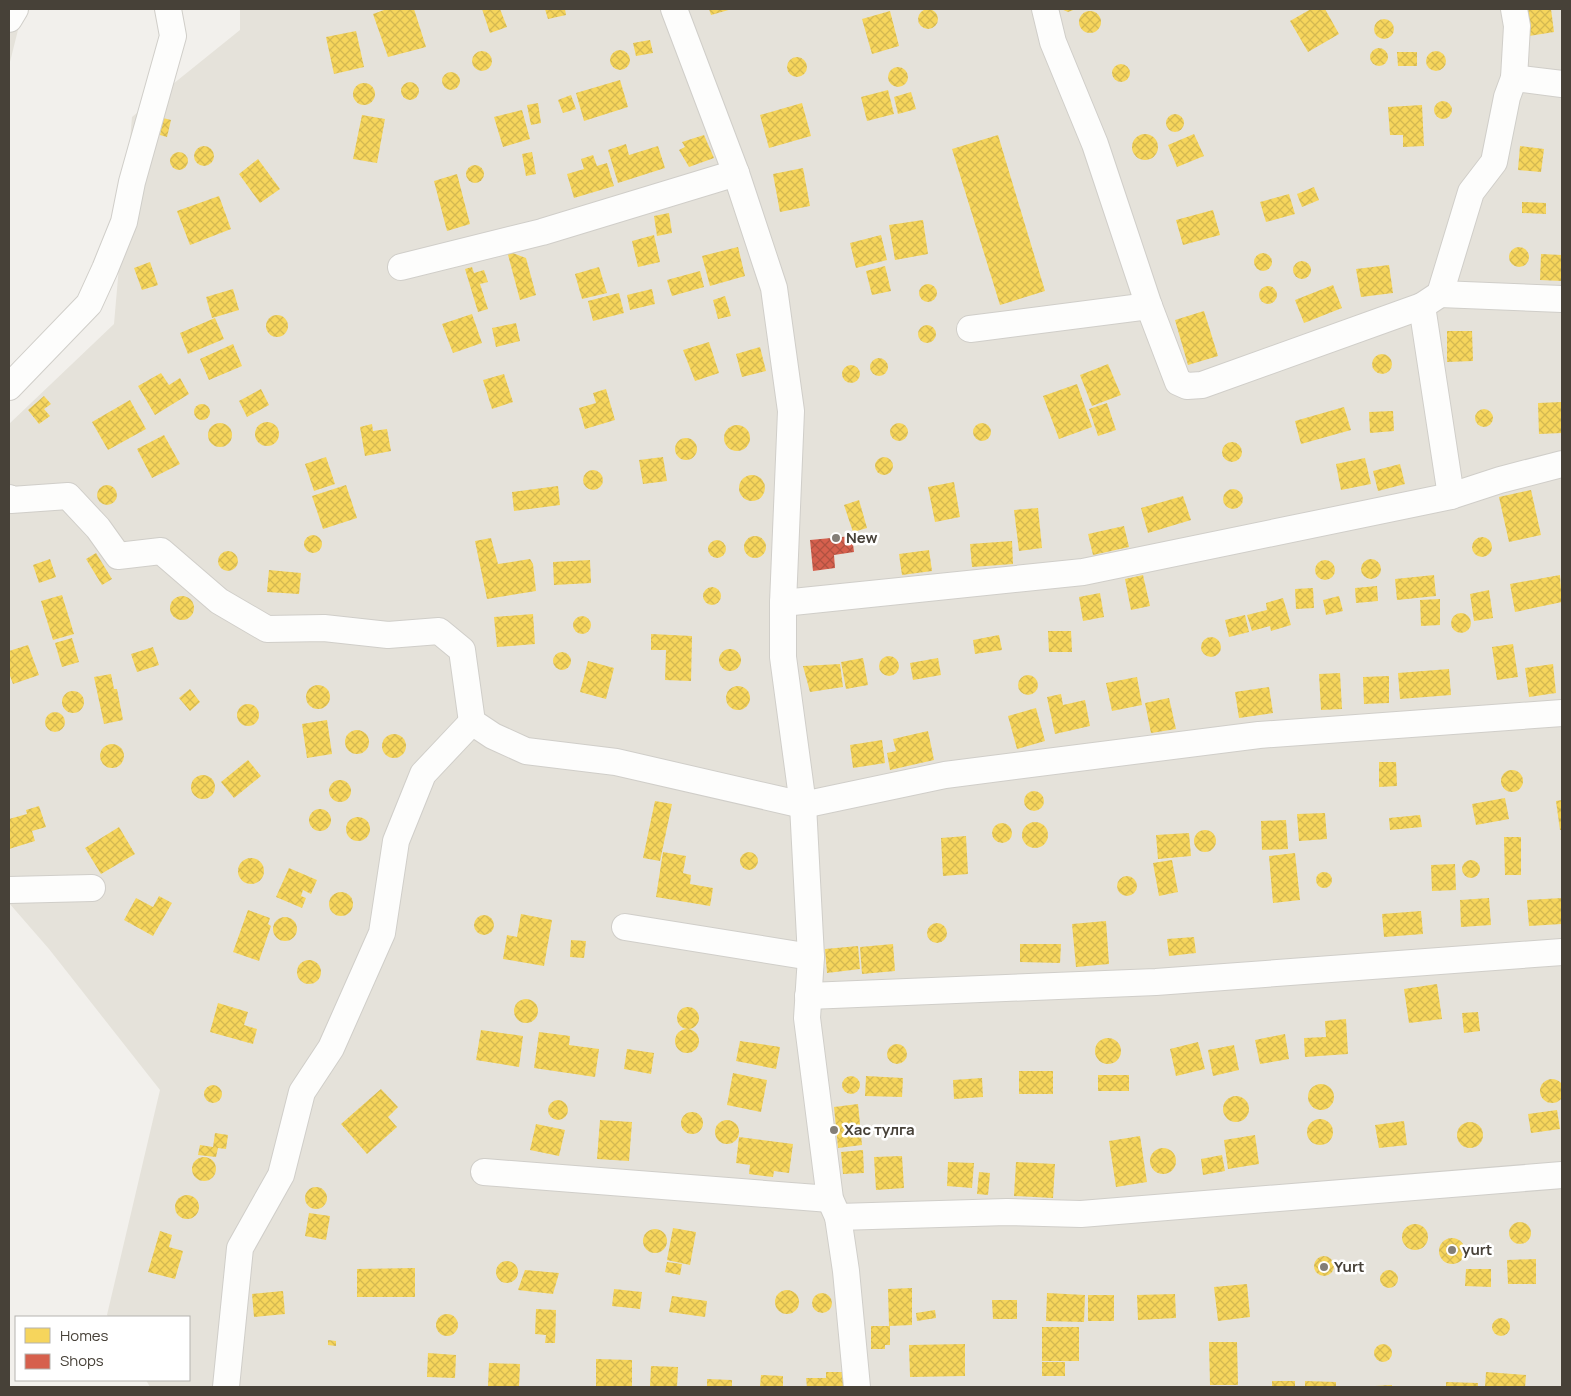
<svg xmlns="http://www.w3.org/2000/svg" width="1571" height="1396" font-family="Manrope,sans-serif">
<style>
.residential{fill:#e5e2da}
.homes{fill:url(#homes-cross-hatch)}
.shops{fill:url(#shops-cross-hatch)}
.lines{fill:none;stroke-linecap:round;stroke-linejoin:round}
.minor-casing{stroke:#d0cec9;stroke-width:28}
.minor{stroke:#fdfdfc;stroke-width:26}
.poi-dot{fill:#837e77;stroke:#fff;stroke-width:2}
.labels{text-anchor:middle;stroke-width:5;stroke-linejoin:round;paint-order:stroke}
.poi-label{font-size:15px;font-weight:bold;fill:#474138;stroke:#fff;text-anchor:start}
</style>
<defs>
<pattern id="homes-cross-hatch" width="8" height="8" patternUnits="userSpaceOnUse" patternTransform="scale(1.25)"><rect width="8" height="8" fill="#f6d55c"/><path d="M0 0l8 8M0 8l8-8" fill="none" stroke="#d4b851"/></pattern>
<pattern id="shops-cross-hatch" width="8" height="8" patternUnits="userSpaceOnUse" patternTransform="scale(1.25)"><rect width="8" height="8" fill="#d6604d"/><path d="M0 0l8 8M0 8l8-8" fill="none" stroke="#af5141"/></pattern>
</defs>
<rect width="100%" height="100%" fill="#f2f0ec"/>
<g class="residential">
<polygon points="9,9 21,18 9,66"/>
<polygon points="240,9 1562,9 1562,1387 150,1387 146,1380 189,1380 189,1317 109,1317 107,1315 160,1090 49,949 9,903 9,424 114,324 132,117 240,30"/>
</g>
<g class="homes">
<circle cx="928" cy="19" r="10"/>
<polygon points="387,9 414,9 426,47 388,57 373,14"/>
<polygon points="482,9 500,9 507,27 490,33"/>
<polygon points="545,9 565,9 566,15 548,19"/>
<polygon points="709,9 732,9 711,15"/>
<polygon points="1061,9 1076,9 1068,12"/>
<polygon points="1311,9 1325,9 1339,34 1308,52 1290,21"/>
<polygon points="1525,9 1551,9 1554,32 1529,36"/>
<circle cx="1090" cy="22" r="11"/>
<polygon points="890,11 899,46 872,54 862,19"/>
<circle cx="1384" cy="29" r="10"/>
<polygon points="356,31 364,67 334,74 326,37"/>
<polygon points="650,40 653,53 636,56 633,43"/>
<circle cx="1379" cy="57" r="9"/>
<circle cx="620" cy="60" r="10"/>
<circle cx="482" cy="61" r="10"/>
<circle cx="1436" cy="61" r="10"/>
<polygon points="1397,52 1417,52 1417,66 1398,66"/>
<circle cx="797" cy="67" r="10"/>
<circle cx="1121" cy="73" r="9"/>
<circle cx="898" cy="77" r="10"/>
<circle cx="451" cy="81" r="9"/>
<polygon points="620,80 628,107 584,121 576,93"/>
<circle cx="410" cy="91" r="9"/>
<circle cx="364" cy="94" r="11"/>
<polygon points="888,90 894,114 867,121 861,97"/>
<polygon points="911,92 916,109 898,114 894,97"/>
<polygon points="571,95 576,109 563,113 558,100"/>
<circle cx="1443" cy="110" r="9"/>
<polygon points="538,103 541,123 531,125 527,105"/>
<polygon points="802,103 811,136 769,148 760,115"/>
<polygon points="1422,105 1424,146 1403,147 1403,135 1390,135 1388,107"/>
<polygon points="522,110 530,139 503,147 494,117"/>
<circle cx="1175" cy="123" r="9"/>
<polygon points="362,115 385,119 377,163 353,159"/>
<polygon points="163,118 171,120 167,137 160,135"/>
<polygon points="1194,134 1204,156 1177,167 1168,145"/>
<circle cx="1145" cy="147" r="13"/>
<polygon points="704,135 714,158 689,167 679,150 685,147 682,142"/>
<polygon points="998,135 1045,291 1000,305 952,149"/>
<polygon points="626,144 629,155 658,146 665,168 618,183 608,150"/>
<circle cx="204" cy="156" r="10"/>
<polygon points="1520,146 1544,149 1541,172 1518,170"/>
<circle cx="179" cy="161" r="9"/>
<polygon points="532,152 536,174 526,176 522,154"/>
<polygon points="593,155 597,166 607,163 614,186 574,198 567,174 584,169 581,159"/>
<polygon points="258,159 280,189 260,203 239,174"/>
<circle cx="475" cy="174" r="9"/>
<polygon points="803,168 810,206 780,212 773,174"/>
<polygon points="457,174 470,224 447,231 434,181"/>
<polygon points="1314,187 1319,200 1302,207 1297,194"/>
<polygon points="1289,194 1295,214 1266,222 1260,202"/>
<polygon points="219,196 231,229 190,245 177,211"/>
<polygon points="1522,202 1546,203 1546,214 1522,213"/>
<polygon points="1213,210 1220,235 1183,245 1176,220"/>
<polygon points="669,213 672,233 657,236 654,216"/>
<polygon points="923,220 928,254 895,260 889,225"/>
<polygon points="654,235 660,262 638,267 632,241"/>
<polygon points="881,235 887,260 856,268 850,243"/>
<polygon points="738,247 745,276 710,286 702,256"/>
<circle cx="1519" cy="257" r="10"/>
<polygon points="507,251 526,258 536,295 520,300"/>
<circle cx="1263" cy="262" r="9"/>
<polygon points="1541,254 1562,255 1562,281 1540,280"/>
<circle cx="1302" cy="270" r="9"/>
<polygon points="150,262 158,285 142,290 134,268"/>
<polygon points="1389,265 1393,293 1361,297 1356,269"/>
<polygon points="885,266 891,291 872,295 866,271"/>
<polygon points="472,267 474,273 484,270 488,282 480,284 488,309 478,312 465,269"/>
<polygon points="599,267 607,293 582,299 575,274"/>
<polygon points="700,271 704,287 672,296 667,280"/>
<circle cx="928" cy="293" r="9"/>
<polygon points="1333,285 1342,308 1304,323 1295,300"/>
<circle cx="1268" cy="295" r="9"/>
<polygon points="233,289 239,310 212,318 206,297"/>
<polygon points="652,289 655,304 630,310 627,295"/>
<polygon points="619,293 624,313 593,321 588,301"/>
<polygon points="725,296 731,316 718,319 713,300"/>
<polygon points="1204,311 1218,356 1188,365 1175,320"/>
<polygon points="472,314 482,343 453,353 442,324"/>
<circle cx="277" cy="326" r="11"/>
<polygon points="215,318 224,339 188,354 180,333"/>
<polygon points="516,323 520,341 496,347 492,328"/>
<circle cx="927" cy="334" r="9"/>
<polygon points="1447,331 1472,331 1473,361 1447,362"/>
<polygon points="709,342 719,373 695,381 683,350"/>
<polygon points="233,344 242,366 209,380 200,359"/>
<polygon points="760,347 766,371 742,377 736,354"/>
<circle cx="1382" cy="364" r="10"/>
<circle cx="879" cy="367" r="9"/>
<polygon points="1108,364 1121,395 1092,406 1080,375"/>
<circle cx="851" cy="374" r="9"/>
<polygon points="161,373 169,385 180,378 189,394 155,415 138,386"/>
<polygon points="504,374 513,402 492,409 483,380"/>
<polygon points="1077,384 1092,427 1059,439 1043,396"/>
<polygon points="261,389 269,405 247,417 239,401"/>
<polygon points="606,389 615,420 585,429 579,408 596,403 593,393"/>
<polygon points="44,396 51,404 44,409 50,416 39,424 28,410"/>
<polygon points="130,400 146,429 108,450 92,422"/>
<polygon points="1562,402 1562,433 1539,434 1538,403"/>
<polygon points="1107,403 1116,430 1098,436 1089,409"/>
<circle cx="202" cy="412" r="8"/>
<polygon points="1344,407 1351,430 1301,444 1295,421"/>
<circle cx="1484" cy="418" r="9"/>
<polygon points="1393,411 1394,431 1370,433 1369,412"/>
<circle cx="267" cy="434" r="12"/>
<circle cx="899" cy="432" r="9"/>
<circle cx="982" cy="432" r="9"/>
<circle cx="220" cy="435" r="12"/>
<polygon points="372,424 373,431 387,429 391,451 365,456 360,427"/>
<circle cx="737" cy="438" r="13"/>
<polygon points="164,435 180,464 152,478 137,449"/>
<circle cx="686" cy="449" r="11"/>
<circle cx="1232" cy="452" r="10"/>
<circle cx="884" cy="466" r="9"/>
<polygon points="326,457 335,484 314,491 305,464"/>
<polygon points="663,457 667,481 643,484 639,460"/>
<polygon points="1365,458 1371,484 1341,490 1336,464"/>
<polygon points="1400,464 1405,484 1378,491 1373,471"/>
<circle cx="593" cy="480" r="10"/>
<circle cx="752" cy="488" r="13"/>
<polygon points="954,482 960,517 935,522 928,487"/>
<polygon points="346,485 357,518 323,529 312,496"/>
<circle cx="107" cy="495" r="10"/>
<polygon points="558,486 560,505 514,511 512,492"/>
<circle cx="1233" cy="499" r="10"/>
<polygon points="1531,490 1541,535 1509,542 1499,497"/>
<polygon points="1183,496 1191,520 1148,533 1141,508"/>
<polygon points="859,500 867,528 853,532 844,505"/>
<polygon points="1038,508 1042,548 1019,551 1014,510"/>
<polygon points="1124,526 1129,547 1093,555 1088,534"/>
<circle cx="313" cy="544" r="9"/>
<circle cx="755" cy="547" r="11"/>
<circle cx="1482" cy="547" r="10"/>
<polygon points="491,538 498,564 530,559 533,564 536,591 487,599 475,541"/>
<circle cx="717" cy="549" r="9"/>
<polygon points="1012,541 1013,564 972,567 970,544"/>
<polygon points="929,550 932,571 902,575 899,554"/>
<circle cx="228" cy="561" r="10"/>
<polygon points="96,553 112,579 102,585 86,559"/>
<polygon points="50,559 56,577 39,583 33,565"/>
<circle cx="1371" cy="569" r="10"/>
<polygon points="590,560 591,583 554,585 553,562"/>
<circle cx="1325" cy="570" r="10"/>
<polygon points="269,570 301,573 299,594 267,592"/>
<polygon points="1143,575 1150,606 1131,610 1125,579"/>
<polygon points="1434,575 1436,596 1397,600 1395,579"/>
<polygon points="1560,575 1562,602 1515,612 1510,584"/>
<polygon points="1377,586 1378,601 1356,603 1355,588"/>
<circle cx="712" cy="596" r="9"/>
<polygon points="1313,588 1314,608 1296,609 1295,589"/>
<polygon points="1489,590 1493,618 1474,621 1470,594"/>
<polygon points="1100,593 1104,617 1083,621 1079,597"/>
<polygon points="62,595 74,634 53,640 41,601"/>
<polygon points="1339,596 1343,611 1326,615 1323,600"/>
<circle cx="182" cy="608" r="12"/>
<polygon points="1283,598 1291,625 1271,631 1270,626 1252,631 1247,615 1267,610 1266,603"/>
<polygon points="1440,599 1440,625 1421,626 1420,600"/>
<circle cx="1461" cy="623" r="10"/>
<polygon points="533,614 535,644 497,647 494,617"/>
<polygon points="1245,615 1249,632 1229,637 1225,620"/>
<circle cx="582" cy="625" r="9"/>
<polygon points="1048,631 1071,631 1072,652 1049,652"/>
<polygon points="651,634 692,636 691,681 665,680 666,650 651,650"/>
<polygon points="999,635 1002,650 975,654 973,640"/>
<circle cx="1211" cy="647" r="10"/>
<polygon points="72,638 79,662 62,667 55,643"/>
<polygon points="1513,644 1518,677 1497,680 1492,647"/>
<polygon points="28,645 39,675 13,684 9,673 9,651"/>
<polygon points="153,647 159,665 137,672 131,654"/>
<circle cx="730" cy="660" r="11"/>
<circle cx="562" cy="661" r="9"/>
<circle cx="889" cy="666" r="10"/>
<polygon points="863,658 868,685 846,689 841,662"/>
<polygon points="938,658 941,675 913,680 910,663"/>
<polygon points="588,661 614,668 606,699 580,692"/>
<polygon points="840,664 843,687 810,692 803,666"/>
<polygon points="1553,664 1556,693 1529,697 1525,668"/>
<polygon points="1449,669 1451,695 1400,699 1398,673"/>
<polygon points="1340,673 1342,709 1321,710 1319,674"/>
<polygon points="111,674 114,689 117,689 123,720 104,724 94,677"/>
<circle cx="1028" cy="685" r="10"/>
<polygon points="1389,676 1389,703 1364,704 1363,677"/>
<polygon points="1137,677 1142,705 1112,711 1106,683"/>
<circle cx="318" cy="697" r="12"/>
<circle cx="738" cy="698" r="12"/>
<polygon points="1269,687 1273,713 1239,718 1235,692"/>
<polygon points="190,689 200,702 190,711 179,698"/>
<circle cx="73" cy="702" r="11"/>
<polygon points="1061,694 1063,705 1085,700 1090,726 1055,734 1047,697"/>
<polygon points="1169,698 1176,729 1151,733 1145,703"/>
<circle cx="248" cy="715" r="11"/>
<polygon points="1036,708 1045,741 1017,749 1008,716"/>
<circle cx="55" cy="722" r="10"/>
<polygon points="327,720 332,754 307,758 302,724"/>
<circle cx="357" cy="742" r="12"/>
<polygon points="928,731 934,760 890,770 887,753 896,751 893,739"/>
<circle cx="394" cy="746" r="12"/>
<polygon points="882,740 885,763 853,768 850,745"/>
<circle cx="112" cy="756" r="12"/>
<polygon points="248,760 261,776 234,798 221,782"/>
<polygon points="1379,762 1396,762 1397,786 1379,787"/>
<circle cx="1512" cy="781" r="11"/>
<circle cx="203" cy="787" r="12"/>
<circle cx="340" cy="791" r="11"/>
<circle cx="1034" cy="801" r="10"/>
<polygon points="1505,798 1509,819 1476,825 1472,804"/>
<polygon points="1562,800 1562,830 1560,830 1556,801"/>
<polygon points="655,801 672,804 660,861 643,858"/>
<polygon points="39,806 46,827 32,831 35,841 9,849 9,819 27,814 26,810"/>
<circle cx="320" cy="820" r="11"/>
<polygon points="1325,813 1327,839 1299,841 1297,814"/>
<polygon points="1420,815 1422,827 1390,830 1389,818"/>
<circle cx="358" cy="829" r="12"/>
<polygon points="1286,820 1288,849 1262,850 1261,821"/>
<circle cx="1035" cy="835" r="13"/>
<circle cx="1002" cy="833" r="10"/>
<polygon points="119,827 135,854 101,874 85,848"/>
<circle cx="1205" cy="841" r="11"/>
<polygon points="1189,833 1191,856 1158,859 1156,835"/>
<polygon points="966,836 968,874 943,876 941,838"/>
<polygon points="1504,837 1521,837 1521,875 1505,875"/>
<polygon points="663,852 686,856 683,873 691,875 690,884 713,888 710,906 656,897"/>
<circle cx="749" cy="861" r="9"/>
<polygon points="1295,853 1300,900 1273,903 1269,856"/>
<circle cx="251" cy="871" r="13"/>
<circle cx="1471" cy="869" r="9"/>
<polygon points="1172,860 1178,892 1159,896 1153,863"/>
<polygon points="1455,864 1456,890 1432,891 1431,865"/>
<polygon points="289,868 317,880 311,894 303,890 301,896 306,898 302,908 276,897"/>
<circle cx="1324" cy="880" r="8"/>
<circle cx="1127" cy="886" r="10"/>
<circle cx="341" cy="904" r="12"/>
<polygon points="159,896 172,903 153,936 124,920 136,898 153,907"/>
<polygon points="1489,898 1491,925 1461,927 1460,900"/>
<polygon points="1562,898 1562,924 1529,926 1527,900"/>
<polygon points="248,910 270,918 268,924 271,926 259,961 233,952"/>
<polygon points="1421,911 1423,934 1384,937 1382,914"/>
<polygon points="521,914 552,920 544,966 503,959 507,935 517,937"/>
<circle cx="484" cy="925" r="10"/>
<circle cx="285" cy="929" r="12"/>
<polygon points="1106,921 1109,964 1076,967 1072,924"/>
<circle cx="937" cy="933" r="10"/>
<polygon points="1194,937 1196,953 1169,956 1167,939"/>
<polygon points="571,940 586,941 584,958 570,957"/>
<polygon points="893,944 895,971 862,974 860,947"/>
<polygon points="1020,944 1061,944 1060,963 1020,962"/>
<polygon points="858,946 860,969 827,973 825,949"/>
<circle cx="309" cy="972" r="12"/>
<polygon points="1437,984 1442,1019 1409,1023 1404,989"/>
<circle cx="526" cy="1011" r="12"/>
<polygon points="218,1003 248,1012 244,1025 257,1029 253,1044 210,1032"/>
<circle cx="688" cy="1018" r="11"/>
<polygon points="1478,1012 1480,1031 1464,1033 1462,1013"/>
<polygon points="1346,1019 1348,1054 1305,1057 1304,1038 1326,1037 1325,1021"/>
<circle cx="687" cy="1041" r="12"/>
<polygon points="481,1030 523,1036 519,1067 476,1060"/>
<polygon points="539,1032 570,1036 569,1045 599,1049 595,1077 534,1068"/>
<polygon points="1285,1034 1289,1059 1260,1064 1255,1040"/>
<circle cx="1108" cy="1051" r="13"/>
<polygon points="740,1041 780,1047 776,1069 736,1061"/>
<polygon points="1198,1042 1205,1069 1176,1076 1170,1049"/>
<circle cx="897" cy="1054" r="10"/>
<polygon points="1234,1045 1239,1070 1213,1076 1208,1050"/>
<polygon points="627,1049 654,1053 651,1074 624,1069"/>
<rect x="1019" y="1071" width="34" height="23"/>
<polygon points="733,1073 767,1080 761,1112 727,1105"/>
<rect x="1098" y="1075" width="31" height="16"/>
<circle cx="851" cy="1085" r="9"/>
<polygon points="866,1076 903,1078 902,1097 865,1096"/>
<polygon points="982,1078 983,1097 954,1099 953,1080"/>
<circle cx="1552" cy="1091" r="12"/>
<circle cx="1321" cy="1097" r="13"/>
<circle cx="213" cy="1094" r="9"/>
<polygon points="381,1089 398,1107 388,1117 397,1127 367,1154 341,1124"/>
<circle cx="1236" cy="1109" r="13"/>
<circle cx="558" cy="1110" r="10"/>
<polygon points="858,1104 862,1145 838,1148 834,1107"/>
<polygon points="1557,1110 1560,1129 1531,1133 1528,1114"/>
<circle cx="692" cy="1123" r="11"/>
<circle cx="1320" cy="1132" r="13"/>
<polygon points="600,1120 632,1122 629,1161 597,1159"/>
<circle cx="727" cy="1132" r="12"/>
<polygon points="1404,1121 1407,1145 1379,1148 1375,1125"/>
<circle cx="1470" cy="1135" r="13"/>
<polygon points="536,1124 565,1130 559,1156 530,1150"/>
<polygon points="215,1133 228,1135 226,1149 218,1148 216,1157 198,1155 200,1145 213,1147"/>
<polygon points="1255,1135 1259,1164 1228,1169 1224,1140"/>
<polygon points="1140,1136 1147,1182 1116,1187 1109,1141"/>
<polygon points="739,1137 793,1144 789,1173 774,1171 773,1177 749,1174 750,1165 736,1163"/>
<circle cx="1163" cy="1161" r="13"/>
<polygon points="863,1150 864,1173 843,1174 841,1152"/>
<polygon points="1222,1155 1225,1171 1203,1175 1201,1159"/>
<polygon points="902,1156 904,1188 876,1190 874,1157"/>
<circle cx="204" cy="1169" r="12"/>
<polygon points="948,1162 974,1163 972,1188 947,1186"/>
<polygon points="1016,1162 1055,1164 1053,1198 1014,1196"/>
<polygon points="979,1172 990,1173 988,1195 977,1194"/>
<circle cx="316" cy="1198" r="11"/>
<circle cx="187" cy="1207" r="12"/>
<polygon points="309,1213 330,1216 326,1240 305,1236"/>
<circle cx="1520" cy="1233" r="11"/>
<circle cx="1415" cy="1237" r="13"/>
<polygon points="673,1228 696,1232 690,1265 667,1260"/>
<circle cx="655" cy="1241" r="12"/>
<polygon points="160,1231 172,1235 169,1247 183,1251 175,1279 148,1272"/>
<circle cx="1452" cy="1251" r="13"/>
<circle cx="1324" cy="1266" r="10"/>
<polygon points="1536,1259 1536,1284 1508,1284 1507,1260"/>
<circle cx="507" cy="1272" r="11"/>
<polygon points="667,1262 682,1264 680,1275 665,1272"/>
<polygon points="415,1268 415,1297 357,1297 357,1269"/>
<polygon points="1466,1269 1491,1269 1491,1287 1465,1286"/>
<circle cx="1389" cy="1279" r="9"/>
<polygon points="525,1270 559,1273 553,1294 518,1290"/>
<polygon points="1247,1284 1250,1317 1218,1321 1214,1287"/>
<polygon points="912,1288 912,1325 889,1326 888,1289"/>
<polygon points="614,1289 642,1292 640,1309 612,1306"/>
<circle cx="787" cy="1302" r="12"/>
<polygon points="283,1291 285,1314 254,1317 252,1294"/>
<polygon points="1047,1293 1085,1295 1084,1322 1046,1321"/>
<circle cx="822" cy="1303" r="10"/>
<polygon points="1175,1294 1176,1318 1138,1320 1137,1295"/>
<rect x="1088" y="1295" width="26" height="26"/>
<polygon points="672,1296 707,1301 705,1317 669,1312"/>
<polygon points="992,1300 1017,1300 1017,1319 993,1319"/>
<polygon points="536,1309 556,1310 555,1343 545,1343 546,1335 535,1334"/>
<polygon points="935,1310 936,1318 917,1321 916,1313"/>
<circle cx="447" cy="1325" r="11"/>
<circle cx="1501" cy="1327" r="9"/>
<polygon points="871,1326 890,1326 890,1345 885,1345 885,1349 871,1349"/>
<rect x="1042" y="1327" width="37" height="34"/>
<polygon points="328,1340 336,1341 336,1346 328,1345"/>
<polygon points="1209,1342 1237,1342 1238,1385 1210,1385"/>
<circle cx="1383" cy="1353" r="9"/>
<polygon points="965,1344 965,1376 910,1377 909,1345"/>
<polygon points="428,1353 456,1355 455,1378 427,1377"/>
<polygon points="596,1359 632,1360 632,1387 596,1387"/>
<rect x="1042" y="1362" width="23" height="14"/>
<polygon points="489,1363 520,1364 519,1387 488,1386"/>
<polygon points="651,1366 678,1367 677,1387 650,1387"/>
<polygon points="826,1372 843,1372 843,1387 807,1387 806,1378 826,1378"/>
<polygon points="1486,1372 1526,1375 1525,1387 1485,1387"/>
<polygon points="761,1375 783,1376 783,1387 760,1387"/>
<polygon points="707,1379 732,1380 732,1387 707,1387"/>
<rect x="1272" y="1381" width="23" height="6"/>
<polygon points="1305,1381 1336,1382 1336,1387 1305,1387"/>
<polygon points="1446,1382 1478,1383 1478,1387 1446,1387"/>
<polygon points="1392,1385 1392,1387 1375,1387 1375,1386"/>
</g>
<polygon class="shops" points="852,536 854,552 834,555 835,568 813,571 810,540"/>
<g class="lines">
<g class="minor-casing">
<g id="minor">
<polyline points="674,9 736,173 774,288 791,411 783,603 783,657 803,805 811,957 807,1018 830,1199 838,1217 846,1271 857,1387"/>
<polyline points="1045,9 1053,42 1095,144 1149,306 1178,382 1187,386 1202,385 1422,306"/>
<polyline points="9,19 15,9"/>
<polyline points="1514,78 1562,84"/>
<polyline points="401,267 542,232 736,173"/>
<polyline points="1440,294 1562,299"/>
<polyline points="970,329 1149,306"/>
<polyline points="9,387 89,304 105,269 124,222 132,182 173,36 168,9"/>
<polyline points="1451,496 1422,306 1440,294 1471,192 1494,162 1507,97 1514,78 1517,26 1514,9"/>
<polyline points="9,498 11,500 68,496 98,528 118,556 161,551 219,601 267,629 324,628 388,635 439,631 462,650 472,722 493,736 526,751 616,762 803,805 945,775 1259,735 1562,713"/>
<polyline points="783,603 1083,572 1451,496 1500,480 1562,464"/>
<polyline points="9,890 92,888"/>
<polyline points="625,927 811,957"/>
<polyline points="808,996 1156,982 1562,952"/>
<polyline points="484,1172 830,1199"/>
<polyline points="838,1217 1007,1212 1081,1214 1562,1175"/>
<polyline points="226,1387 240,1248 281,1175 302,1092 331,1048 382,933 396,841 423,774 472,722"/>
</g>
</g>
<use href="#minor" class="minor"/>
</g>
<g class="poi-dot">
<circle cx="836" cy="538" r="5"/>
<circle cx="834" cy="1130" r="5"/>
<circle cx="1452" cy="1250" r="5"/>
<circle cx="1324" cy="1267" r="5"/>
</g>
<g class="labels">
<g class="poi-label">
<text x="846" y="543">New</text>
<text x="844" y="1135">Хас тулга</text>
<text x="1462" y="1255">yurt</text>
<text x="1334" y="1272">Yurt</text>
</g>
</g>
<rect width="1571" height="1396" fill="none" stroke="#474138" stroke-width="20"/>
<rect x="15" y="1316" width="175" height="65" fill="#ffffff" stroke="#b5b3af"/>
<rect x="25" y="1328" width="25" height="15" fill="#f6d55c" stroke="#b5b3af"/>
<text x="60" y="1341" font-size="15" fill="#474138">Homes</text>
<rect x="25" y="1354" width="25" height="15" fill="#d6604d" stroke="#b5b3af"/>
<text x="60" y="1366" font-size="15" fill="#474138">Shops</text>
</svg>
